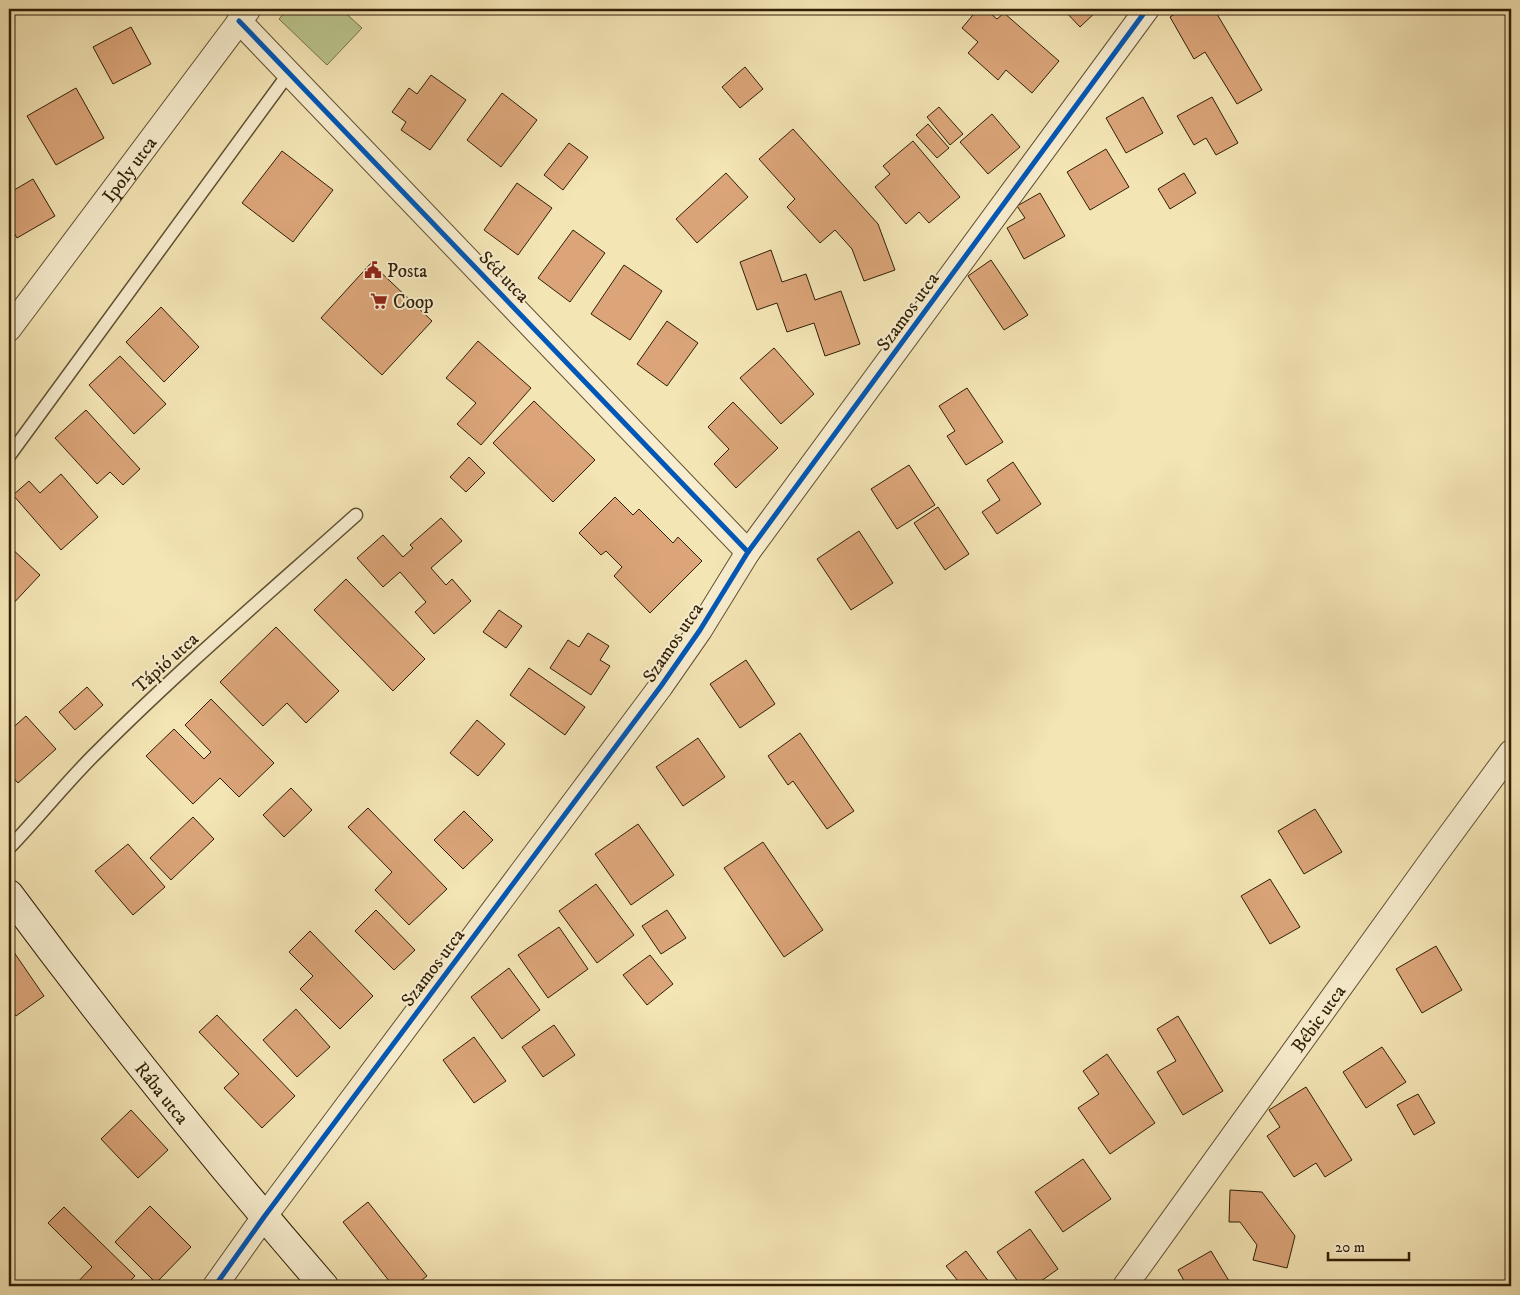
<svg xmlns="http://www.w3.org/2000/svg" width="1520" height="1295" font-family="'IM FELL DW Pica',serif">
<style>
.green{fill:#bbc58d;stroke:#76724a}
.building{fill:#dba579;stroke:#311f06}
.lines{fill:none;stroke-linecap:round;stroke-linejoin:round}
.lane-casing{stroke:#625032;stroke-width:15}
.street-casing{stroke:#625032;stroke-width:26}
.secondary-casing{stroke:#311f06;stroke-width:30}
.lane{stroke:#f8eecf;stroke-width:12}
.street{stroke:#f8eecf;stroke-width:24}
.secondary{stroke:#f8eecf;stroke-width:28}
.cycleway-casing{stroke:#f8eecf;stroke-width:8}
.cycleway{stroke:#0057b8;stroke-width:5}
.labels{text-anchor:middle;stroke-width:4;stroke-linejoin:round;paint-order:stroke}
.street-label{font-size:19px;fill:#311f06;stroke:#f8eecf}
.poi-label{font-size:19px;fill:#311f06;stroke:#f8eecf;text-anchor:start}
</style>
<rect width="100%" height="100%" fill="#f4e5b5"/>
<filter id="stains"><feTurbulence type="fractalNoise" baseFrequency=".004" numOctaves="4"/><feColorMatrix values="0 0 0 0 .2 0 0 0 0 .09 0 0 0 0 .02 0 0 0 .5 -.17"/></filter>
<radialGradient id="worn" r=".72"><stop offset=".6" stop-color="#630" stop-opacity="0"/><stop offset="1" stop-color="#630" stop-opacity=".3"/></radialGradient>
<polygon class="green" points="288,9 341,9 362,28 327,65 279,19"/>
<g class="building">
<polygon points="978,9 985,9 997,19 1004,13 1059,61 1032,93 1006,70 998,80 968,53 978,42 962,28"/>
<polygon points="1063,9 1099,9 1080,27"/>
<polygon points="1183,9 1214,9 1262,90 1237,104 1205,52 1194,59 1170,17"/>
<polygon points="131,27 151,64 113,84 93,47"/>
<polygon points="745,67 763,89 740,108 722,87"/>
<polygon points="431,75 466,100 430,150 401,130 406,122 392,112 409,88 417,94"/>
<polygon points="76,88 104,138 56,165 27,116"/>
<polygon points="502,93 537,120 501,167 467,140"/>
<polygon points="1143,97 1163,133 1126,153 1106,118"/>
<polygon points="1212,97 1238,143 1216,155 1206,138 1194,145 1177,116"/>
<polygon points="939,107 963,134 950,145 927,117"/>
<polygon points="992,114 1020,147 988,174 960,142"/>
<polygon points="928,124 949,148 937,158 916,135"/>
<polygon points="793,129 878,224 895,270 864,281 852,249 835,230 820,243 787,207 795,199 759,159"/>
<polygon points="913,141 960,197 929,223 919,212 906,224 875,187 890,174 883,166"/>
<polygon points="569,143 588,157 563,190 544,175"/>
<polygon points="1106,149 1129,187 1090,210 1067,172"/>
<polygon points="282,151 333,190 293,242 242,203"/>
<polygon points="726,173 748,197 697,243 676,219"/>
<polygon points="1184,173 1196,193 1170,209 1158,189"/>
<polygon points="33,179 55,216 17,238 9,224 9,193"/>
<polygon points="517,183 552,208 518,255 484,230"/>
<polygon points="1040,193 1065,236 1024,259 1007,228 1025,218 1017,206"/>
<polygon points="573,230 605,253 570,302 538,278"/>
<polygon points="771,250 782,282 806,274 815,300 841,291 860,344 825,356 814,323 787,332 777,303 757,310 740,262"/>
<polygon points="991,260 1028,315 1004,330 968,276"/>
<polygon points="371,263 432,321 382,375 321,318"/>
<polygon points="624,265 662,291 630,340 591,314"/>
<polygon points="161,307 199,347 164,382 126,342"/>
<polygon points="667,321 698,343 667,386 637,364"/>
<polygon points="478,341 531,388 481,445 457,424 476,403 446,378"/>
<polygon points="774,348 814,394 781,424 740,378"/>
<polygon points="120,356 166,404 134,434 89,385"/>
<polygon points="967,388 1003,442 966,465 947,436 955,431 939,406"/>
<polygon points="534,401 595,460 553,502 493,443"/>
<polygon points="733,402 778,448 736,488 714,464 729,449 708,427"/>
<polygon points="86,410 140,469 123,485 110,472 97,484 55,438"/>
<polygon points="469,457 485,473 466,492 450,477"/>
<polygon points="1013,462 1041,504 997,534 982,512 1000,500 987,480"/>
<polygon points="909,465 935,505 897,529 871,489"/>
<polygon points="61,474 98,517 61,550 13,495 29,481 40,493"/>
<polygon points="615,497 633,515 639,509 673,543 678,537 702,561 650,613 614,576 622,567 606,551 601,555 579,533"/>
<polygon points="938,507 969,554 945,570 914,523"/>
<polygon points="441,518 462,541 431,568 446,585 452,579 471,601 434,634 415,612 426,602 400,572 383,587 357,558 383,535 403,557 413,548 410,545"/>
<polygon points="859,531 893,583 851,610 817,559"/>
<polygon points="9,546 40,575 9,608"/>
<polygon points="346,579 425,659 393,691 314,610"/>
<polygon points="499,610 522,626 506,648 483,632"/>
<polygon points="276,627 339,691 306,723 287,703 263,726 220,682"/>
<polygon points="588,633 609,646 600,660 610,666 591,695 550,668 568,640 579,647"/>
<polygon points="746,660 775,704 740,728 710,684"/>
<polygon points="529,668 585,707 565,735 510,695"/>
<polygon points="87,687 103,705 75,730 59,712"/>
<polygon points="211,699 274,763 239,797 220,778 193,804 146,756 174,729 204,759 211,752 185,725"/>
<polygon points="26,716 56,749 18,783 9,773 9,731"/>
<polygon points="477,720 505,744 478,776 450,753"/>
<polygon points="800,733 854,811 827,829 793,781 788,785 768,756"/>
<polygon points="698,738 725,777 683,806 656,767"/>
<polygon points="291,788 312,810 284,837 263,815"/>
<polygon points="368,808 447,889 409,925 375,890 392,872 348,827"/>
<polygon points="1315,809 1342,852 1304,874 1278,831"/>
<polygon points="464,811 493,840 463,869 434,840"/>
<polygon points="193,817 214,839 171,880 150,858"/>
<polygon points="638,824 674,875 631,905 595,854"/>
<polygon points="763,842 823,930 784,957 724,868"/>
<polygon points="128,844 165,887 133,915 95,871"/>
<polygon points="1270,879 1300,927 1270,944 1241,896"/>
<polygon points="596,884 634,935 597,963 559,911"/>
<polygon points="376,910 415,950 394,970 355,931"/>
<polygon points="667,910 686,938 661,954 642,926"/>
<polygon points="559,927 588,969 548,998 518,955"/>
<polygon points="310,931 373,996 340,1029 300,989 313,976 289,952"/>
<polygon points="9,945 44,996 16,1016 9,1006"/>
<polygon points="1436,946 1462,990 1422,1013 1396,969"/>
<polygon points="650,955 673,984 647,1005 623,975"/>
<polygon points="509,968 540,1010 502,1039 471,997"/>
<polygon points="296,1009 330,1047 297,1077 263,1040"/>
<polygon points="217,1015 295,1096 262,1128 224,1088 239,1074 199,1032"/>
<polygon points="1178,1016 1223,1091 1183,1115 1157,1072 1176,1061 1157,1029"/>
<polygon points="554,1025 575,1055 543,1077 522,1047"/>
<polygon points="474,1037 506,1081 474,1103 443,1060"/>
<polygon points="1382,1047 1406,1082 1366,1108 1343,1072"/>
<polygon points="1107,1054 1155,1123 1110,1154 1078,1108 1099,1094 1083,1071"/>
<polygon points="1306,1087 1352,1160 1325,1177 1316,1163 1294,1177 1267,1136 1280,1127 1269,1110"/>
<polygon points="1418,1094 1435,1123 1414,1135 1397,1105"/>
<polygon points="131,1110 168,1150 138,1178 101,1139"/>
<polygon points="1083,1159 1111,1199 1063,1232 1035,1192"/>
<polygon points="1230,1190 1262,1192 1295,1236 1287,1268 1253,1260 1257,1245 1240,1222 1229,1222"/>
<polygon points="368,1202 427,1276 414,1286 393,1286 343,1222"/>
<polygon points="150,1206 191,1247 156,1283 115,1242"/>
<polygon points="64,1207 135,1276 125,1286 74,1286 92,1267 48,1223"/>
<polygon points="1030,1229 1058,1269 1034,1286 1021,1286 997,1252"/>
<polygon points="966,1251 992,1286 962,1286 946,1266"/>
<polygon points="1211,1251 1232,1286 1187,1286 1178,1270"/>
</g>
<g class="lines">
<g class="lane-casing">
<g id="lane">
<polyline points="9,456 289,73"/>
<path d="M9 848C40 816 67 781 99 750 181 668 270 592 356 515"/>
</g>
</g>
<g class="street-casing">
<g id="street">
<polyline points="239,21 748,552"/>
<path id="s1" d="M9 329 248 10"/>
<polyline points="215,1286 264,1217 661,686 700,630 748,552 1147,9"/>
<path id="s2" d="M1125 1286 1436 854 1511 752"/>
</g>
</g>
<g class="secondary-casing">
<g id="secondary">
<path id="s3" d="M9 894C109 1029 214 1159 324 1286"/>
</g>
</g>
<use href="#lane" class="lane"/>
<use href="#street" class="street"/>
<use href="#secondary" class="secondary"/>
<g class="cycleway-casing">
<g id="cycleway">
<polyline points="239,21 748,552"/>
<polyline points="215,1286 264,1217 661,686 700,630 748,552 1147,9"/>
</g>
</g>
<use href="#cycleway" class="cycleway"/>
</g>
<defs>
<g id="civic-bare" transform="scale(1.35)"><path d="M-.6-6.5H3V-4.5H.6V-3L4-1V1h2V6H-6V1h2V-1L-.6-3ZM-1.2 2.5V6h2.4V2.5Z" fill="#8f2418" stroke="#f8eecf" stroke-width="2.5" paint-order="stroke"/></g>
<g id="supermarket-bare" transform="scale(1.35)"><path d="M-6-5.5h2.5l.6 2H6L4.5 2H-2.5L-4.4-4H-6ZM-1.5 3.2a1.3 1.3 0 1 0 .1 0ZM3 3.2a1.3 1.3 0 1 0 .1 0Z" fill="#8f2418" stroke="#f8eecf" stroke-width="2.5" paint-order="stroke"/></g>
</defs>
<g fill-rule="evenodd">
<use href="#civic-bare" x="373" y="270"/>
<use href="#supermarket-bare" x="379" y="301"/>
</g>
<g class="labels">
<g class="street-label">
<text dy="7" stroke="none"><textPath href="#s1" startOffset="200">Ipoly utca</textPath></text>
<text transform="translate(505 276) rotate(46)" y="7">Séd utca</text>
<text transform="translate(907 311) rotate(-54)" y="7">Szamos utca</text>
<text transform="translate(672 642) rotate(-56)" y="7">Szamos utca</text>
<text transform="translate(165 662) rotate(-42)" y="7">Tápió utca</text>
<text transform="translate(432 967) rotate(-53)" y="7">Szamos utca</text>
<text dy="7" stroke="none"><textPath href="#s2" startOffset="330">Bébic utca</textPath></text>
<text dy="7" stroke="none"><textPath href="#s3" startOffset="251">Rába utca</textPath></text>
</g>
<g class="poi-label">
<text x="387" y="277">Posta</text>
<text x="393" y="308">Coop</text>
</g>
</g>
<rect width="1520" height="1295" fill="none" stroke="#f4e5b5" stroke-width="30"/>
<rect x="10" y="10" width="1500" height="1275" fill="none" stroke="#311f06" stroke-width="2.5"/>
<rect x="15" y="15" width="1490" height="1265" fill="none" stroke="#311f06"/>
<path d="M1328 1252v8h81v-8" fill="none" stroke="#311f06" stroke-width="2.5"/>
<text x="1335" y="1252" font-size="15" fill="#311f06" stroke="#f8eecf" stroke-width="4" paint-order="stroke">20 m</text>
<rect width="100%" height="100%" filter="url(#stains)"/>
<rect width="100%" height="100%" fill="url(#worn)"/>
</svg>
